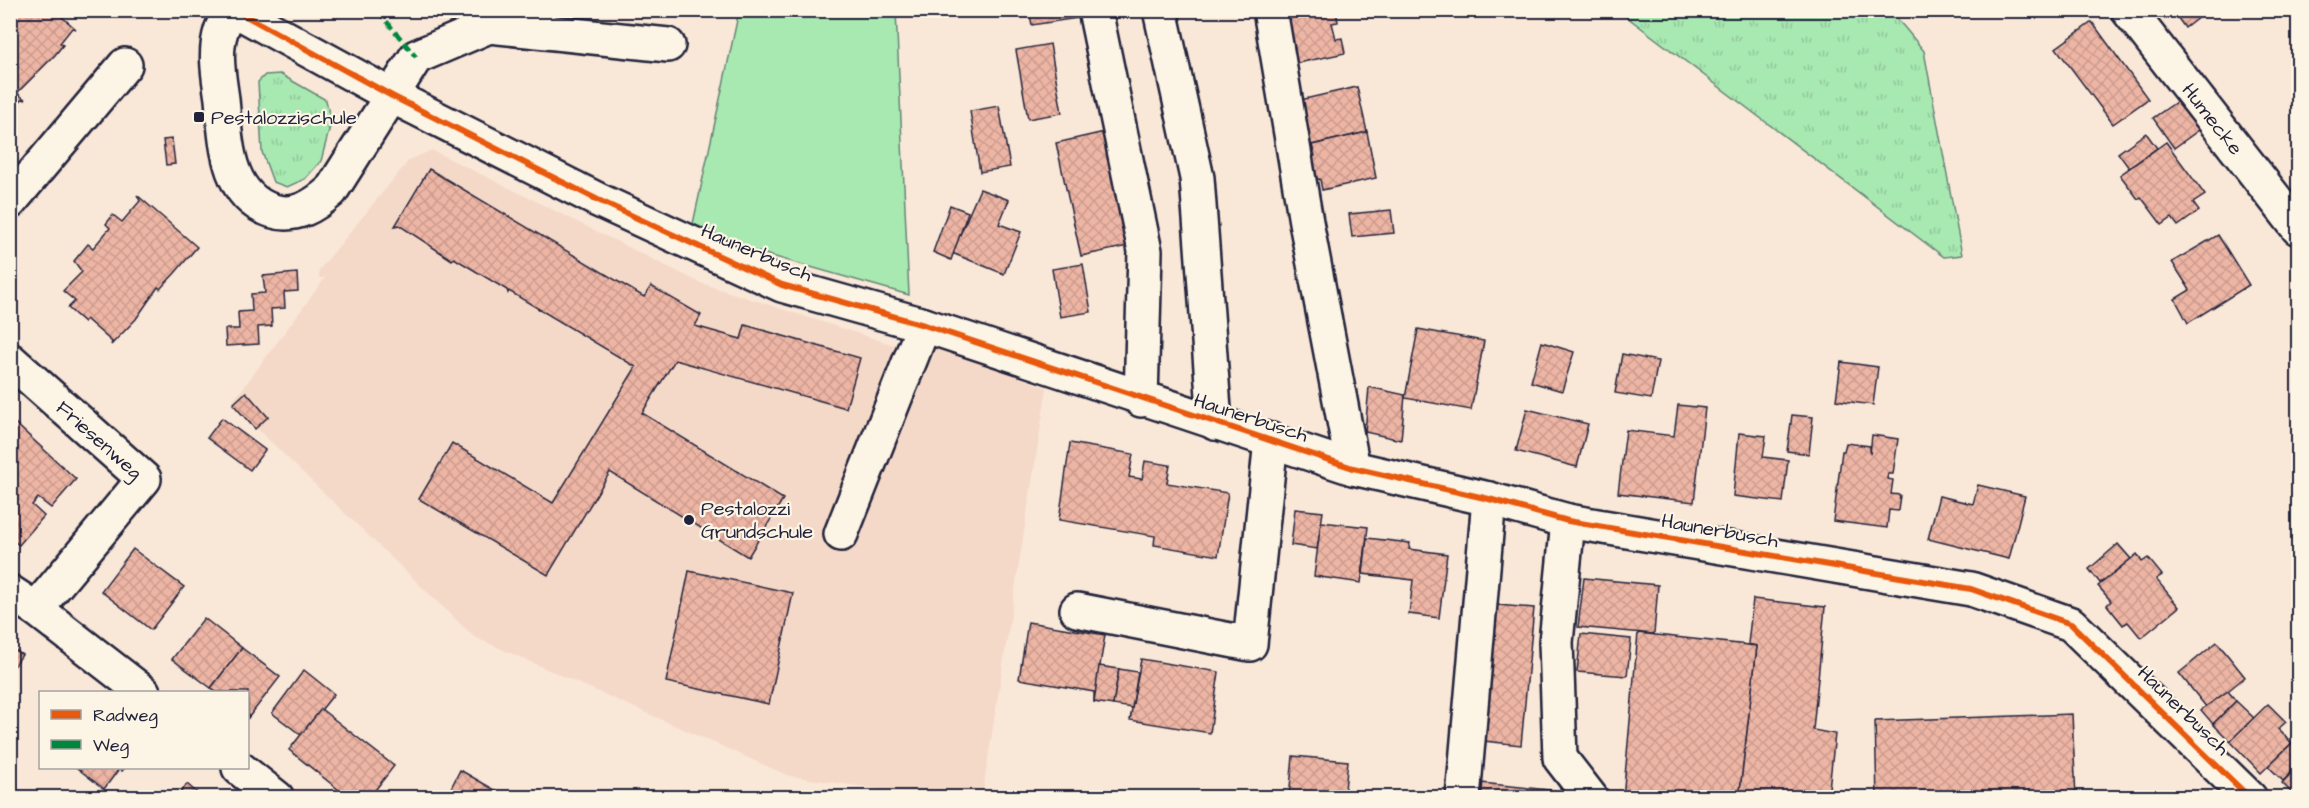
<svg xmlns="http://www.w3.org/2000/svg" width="2309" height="808" font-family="'Architects Daughter',sans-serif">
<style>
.built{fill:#f5d9c8}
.grass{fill:url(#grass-tufts);stroke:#658576;stroke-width:1.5}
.garden{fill:#a8e8b1;stroke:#658576;stroke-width:1.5}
.building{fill:url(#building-cross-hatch);stroke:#22223b;stroke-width:1.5}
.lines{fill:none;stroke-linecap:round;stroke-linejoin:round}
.minor-casing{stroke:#22223b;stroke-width:38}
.minor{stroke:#fcf5e5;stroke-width:33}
.quiet{stroke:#00873e;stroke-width:4.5;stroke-dasharray:9 4.5;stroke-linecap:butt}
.cycleway-casing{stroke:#fcf5e5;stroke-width:10}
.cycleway{stroke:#e8590c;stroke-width:6}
.poi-dot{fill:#22223b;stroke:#fcf5e5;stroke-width:2}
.labels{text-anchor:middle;stroke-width:4.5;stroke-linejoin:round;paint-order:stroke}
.poi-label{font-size:20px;fill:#22223b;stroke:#fcf5e5;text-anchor:start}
.street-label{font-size:20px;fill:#22223b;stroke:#fcf5e5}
</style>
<defs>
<pattern id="grass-tufts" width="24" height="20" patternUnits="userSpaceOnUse" patternTransform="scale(1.5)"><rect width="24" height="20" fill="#a8e8b1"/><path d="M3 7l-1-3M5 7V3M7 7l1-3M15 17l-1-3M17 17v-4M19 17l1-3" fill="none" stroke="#90c799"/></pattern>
<pattern id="building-cross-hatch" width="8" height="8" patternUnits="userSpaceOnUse" patternTransform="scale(1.5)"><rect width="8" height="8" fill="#edb5a4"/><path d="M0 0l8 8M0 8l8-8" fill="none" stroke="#cb9b8e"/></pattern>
</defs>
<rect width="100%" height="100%" fill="#f9e8d8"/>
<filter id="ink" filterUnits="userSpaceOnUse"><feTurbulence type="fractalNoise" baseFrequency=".0167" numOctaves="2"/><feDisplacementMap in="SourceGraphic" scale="12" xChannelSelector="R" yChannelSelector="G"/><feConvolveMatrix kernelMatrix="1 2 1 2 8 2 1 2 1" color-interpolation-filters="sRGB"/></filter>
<g filter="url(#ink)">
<polygon class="built" points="432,150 701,283 897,346 953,351 1047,388 982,797 934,797 789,776 474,637 231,404 325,278 319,278 319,270 409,160"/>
<g class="grass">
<polygon points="1619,11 1891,11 1924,51 1962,255 1944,257"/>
<polygon points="280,74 326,100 331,123 321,161 305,179 287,187 273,182 262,152 258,82 265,75"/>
</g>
<polygon class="garden" points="739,11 896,11 909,295 691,233"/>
<g class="building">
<polygon points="10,10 54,10 76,29 72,28 60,43 63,45 55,55 17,93 26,100 22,99 11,112 13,114 10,117"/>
<polygon points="1029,10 1083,10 1085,17 1032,25"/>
<polygon points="1320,10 1336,10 1338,22 1332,23 1336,39 1342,38 1345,53 1293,64 1283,19"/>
<polygon points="2172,10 2208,10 2185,28"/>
<polygon points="2092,22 2148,99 2113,124 2056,48"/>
<polygon points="1050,44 1062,113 1028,119 1016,50"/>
<polygon points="1357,87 1367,132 1311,145 1308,133 1302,134 1300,100"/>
<polygon points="2182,98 2203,127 2174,148 2153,118"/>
<polygon points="999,106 1010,167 980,172 970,111"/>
<polygon points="1109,131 1133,245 1081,256 1056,143"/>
<polygon points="1367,132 1376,178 1322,190 1320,179 1314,180 1309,157 1315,156 1312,145"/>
<polygon points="2146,133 2157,148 2129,168 2118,153"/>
<polygon points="172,139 175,164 166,165 163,140"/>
<polygon points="2166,142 2205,195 2193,203 2199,211 2178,226 2172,218 2162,225 2141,197 2138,199 2120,175"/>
<polygon points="429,169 644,297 651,286 701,315 695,326 741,339 745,325 860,358 846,408 675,360 642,413 783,499 748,557 610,472 548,575 419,499 452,443 553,503 636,367 509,291 508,293 507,290 454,258 452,260 399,225 395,226"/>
<polygon points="980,189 1009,200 999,224 1021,232 1004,274 952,253"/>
<polygon points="137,195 197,247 175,273 160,289 158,287 136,319 111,345 112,342 86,319 84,322 68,308 75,301 63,291 82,272 74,261 88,244 93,248 110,228 106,224 113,215 122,222 140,201"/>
<polygon points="950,205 968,212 951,260 933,252"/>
<polygon points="1391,210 1394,233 1352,237 1349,214"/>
<polygon points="2218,235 2249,285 2188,323 2175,299 2190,290 2172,262"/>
<polygon points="1083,264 1091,312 1060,317 1052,269"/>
<polygon points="297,273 298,291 284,292 285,308 271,309 272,326 258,327 259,344 226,346 225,329 239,329 238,312 252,311 251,294 265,293 263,276"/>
<polygon points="1418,329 1484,341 1471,410 1405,398"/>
<polygon points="1542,342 1574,352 1562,391 1531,382"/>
<polygon points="1622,354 1658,361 1651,399 1615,393"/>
<polygon points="1841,362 1878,367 1873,405 1836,400"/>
<polygon points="1369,387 1405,395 1401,440 1365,432"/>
<polygon points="246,392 268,417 255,429 233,404"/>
<polygon points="1678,405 1705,408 1694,502 1618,493 1626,430 1674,436"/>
<polygon points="1527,409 1588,424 1577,467 1516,451"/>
<polygon points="1792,415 1813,417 1809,454 1787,451"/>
<polygon points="222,418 265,450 250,470 207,438"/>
<polygon points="14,422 76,479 51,508 38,498 32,505 44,516 19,545 10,538 10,425"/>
<polygon points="1739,433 1766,436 1763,457 1788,460 1783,502 1733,496"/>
<polygon points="1872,435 1898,439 1893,474 1888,474 1887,479 1893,480 1891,494 1900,495 1898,511 1889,510 1887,528 1833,521 1842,451 1844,451 1846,443 1870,446 1870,454"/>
<polygon points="1070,443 1133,454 1129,477 1142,479 1145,461 1170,465 1167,483 1228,493 1218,556 1154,545 1155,536 1059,520"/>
<polygon points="1978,485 2025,496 2009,559 1928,539 1939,496 1973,504"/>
<polygon points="1295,509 1323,512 1317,549 1291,545"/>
<polygon points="1321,522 1368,527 1361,583 1314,576"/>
<polygon points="1367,538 1410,543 1409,549 1447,554 1439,618 1409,614 1413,580 1363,574"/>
<polygon points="2118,544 2131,559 2100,583 2089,569"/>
<polygon points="133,549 184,587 151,630 101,591"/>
<polygon points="2137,554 2142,562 2148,558 2162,575 2156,579 2179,607 2141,638 2128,622 2123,625 2107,605 2111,601 2098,586"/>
<polygon points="689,571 793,593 769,704 666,682"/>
<polygon points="1584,578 1658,585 1654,634 1578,627"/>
<polygon points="1753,599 1825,607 1813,730 1835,734 1828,798 1739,798 1757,646 1748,644"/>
<polygon points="1497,605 1534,608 1521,745 1484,741"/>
<polygon points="204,618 242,648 211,688 172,659"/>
<polygon points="1028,622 1105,635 1094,702 1094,692 1019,679"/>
<polygon points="1638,633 1757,646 1739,798 1623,798"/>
<polygon points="1581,634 1631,639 1627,676 1577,672"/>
<polygon points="2217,642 2245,677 2207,708 2179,673"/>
<polygon points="10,646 22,655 10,672"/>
<polygon points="242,648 280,677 248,718 248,692 216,692 211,688"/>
<polygon points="1141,659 1219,672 1210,733 1130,720"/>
<polygon points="1099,666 1119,669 1113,705 1094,702"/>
<polygon points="1119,669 1138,672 1132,708 1113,705"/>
<polygon points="304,670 334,694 301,735 272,713"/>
<polygon points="2228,691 2236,701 2213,724 2201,710"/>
<polygon points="2236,701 2254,718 2230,741 2213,724"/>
<polygon points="2268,704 2286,722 2278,729 2292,743 2261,773 2230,741"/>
<polygon points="321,709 394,766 369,798 349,798 289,750"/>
<polygon points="2072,714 2076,798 1877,798 1875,721"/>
<polygon points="2292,743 2298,751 2298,766 2283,781 2268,766"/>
<polygon points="1293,756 1348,761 1344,798 1289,798"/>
<polygon points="2298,766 2298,797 2297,798 2282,783"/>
<polygon points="77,768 125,768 122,771 119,769 104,789"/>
<polygon points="460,770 507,797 446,798"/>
<polygon points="1481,783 1559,791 1558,798 1479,798"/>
<polygon points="187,784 203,798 176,798"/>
</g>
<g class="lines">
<g class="minor-casing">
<g id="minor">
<path d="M232 10C228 17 223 24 221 31 214 53 219 77 222 99 226 142 226 196 273 211 296 218 315 205 331 191L416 57 489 26 668 45"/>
<polyline points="235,10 392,96 598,200 782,285 924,325 1353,468 1489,499 1568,521 1971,589 2071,624 2250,798"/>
<polyline points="1095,10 1145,251 1141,400"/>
<polyline points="1160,10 1197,178 1215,423"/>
<polyline points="1270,10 1306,222 1353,468"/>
<path id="s1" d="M2128 10 2298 228"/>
<polyline points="10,202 125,65"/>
<path id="s2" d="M10 360 144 479 36 609"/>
<polyline points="1568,521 1556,642 1560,758 1591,798"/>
<polyline points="841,534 924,325"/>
<polyline points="10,592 36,609 143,692"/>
<polyline points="1077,610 1250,644 1271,440"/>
<polyline points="239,768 277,798"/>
<polyline points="1463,798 1489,499"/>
</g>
</g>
<use href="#minor" class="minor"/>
<polyline class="quiet" points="378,11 416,57"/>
<g class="cycleway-casing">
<polyline id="cycleway" points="235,10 392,96 598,200 782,285 924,325 1353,468 1489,499 1568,521 1971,589 2071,624 2250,798"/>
</g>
<use href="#cycleway" class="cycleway"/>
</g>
</g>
<g class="poi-dot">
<rect x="193" y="111" width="12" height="12" rx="3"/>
<circle cx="689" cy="520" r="6"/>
</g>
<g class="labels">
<g class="poi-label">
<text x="211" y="124">Pestalozzischule</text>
<text x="701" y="515">Pestalozzi<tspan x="701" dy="23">Grundschule</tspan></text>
</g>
<g class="street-label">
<text dy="7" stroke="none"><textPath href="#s1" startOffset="138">Humecke</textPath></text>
<text transform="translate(757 252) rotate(23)" y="7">Haunerbusch</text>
<text transform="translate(1251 417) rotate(18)" y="7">Haunerbusch</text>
<text dy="7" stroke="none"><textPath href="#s2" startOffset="120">Friesenweg</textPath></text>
<text transform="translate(1720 530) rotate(10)" y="7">Haunerbusch</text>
<text transform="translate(2184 710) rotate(44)" y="7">Haunerbusch</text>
</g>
</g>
<rect width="2309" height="808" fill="none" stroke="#fcf5e5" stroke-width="36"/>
<rect x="18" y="18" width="2273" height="772" fill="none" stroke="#22223b" stroke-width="2" filter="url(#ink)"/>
<rect x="39" y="691" width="210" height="78" fill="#fcf5e5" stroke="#a5a1a1" stroke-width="1.5"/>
<rect x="51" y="710" width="30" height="9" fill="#e8590c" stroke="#a5a1a1" stroke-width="1.5"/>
<text x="93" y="721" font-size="18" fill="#22223b">Radweg</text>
<rect x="51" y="740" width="30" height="9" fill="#00873e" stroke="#a5a1a1" stroke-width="1.5"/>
<text x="93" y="751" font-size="18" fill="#22223b">Weg</text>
</svg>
